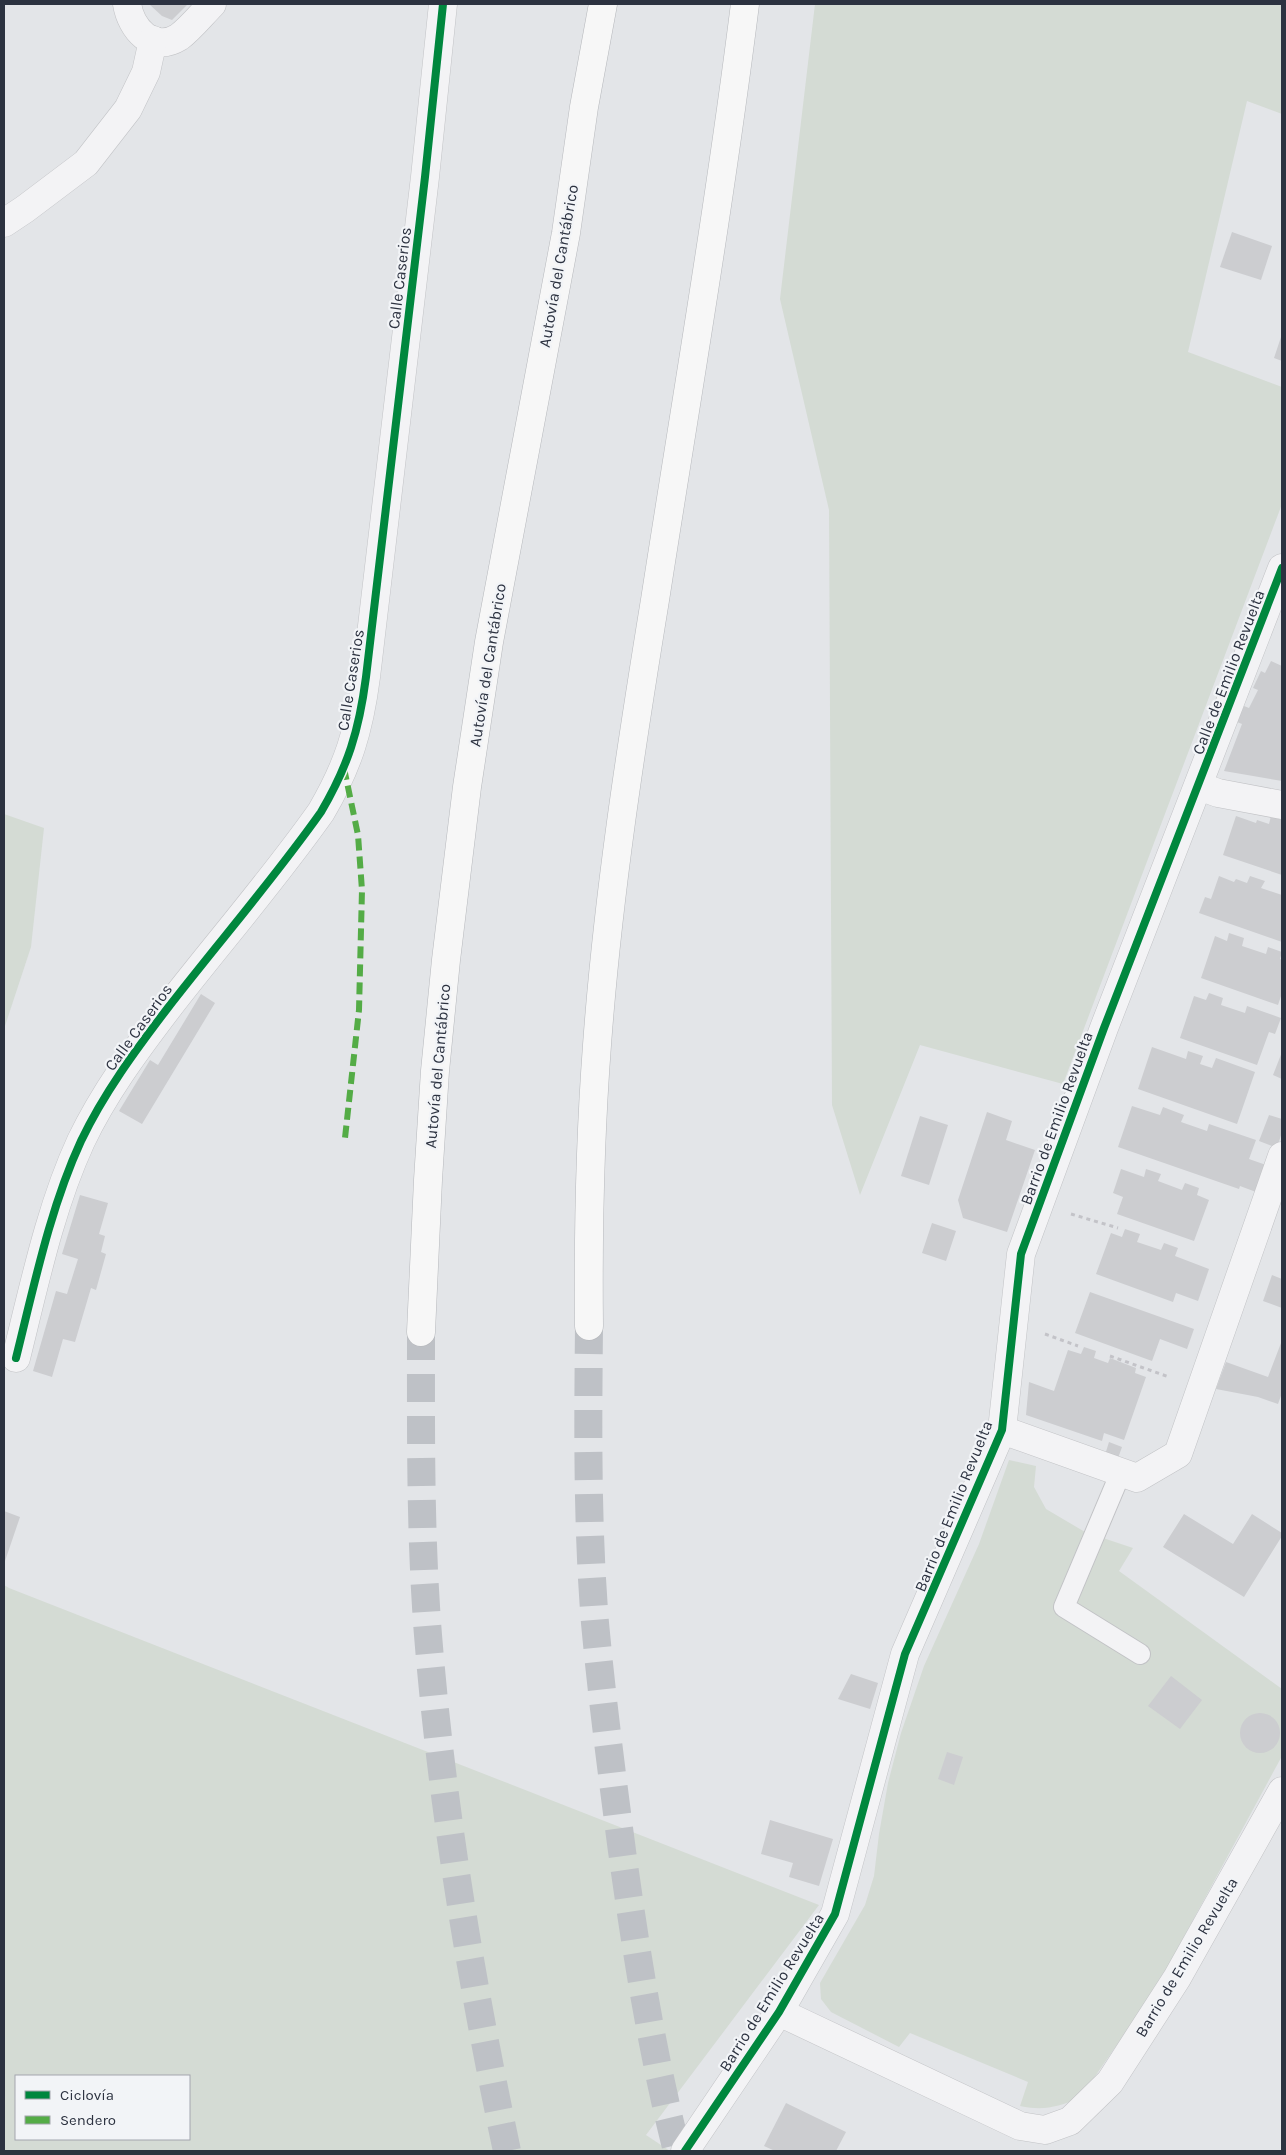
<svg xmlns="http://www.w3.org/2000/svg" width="1286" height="2155" font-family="Karla,sans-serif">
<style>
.green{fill:#d4dbd4;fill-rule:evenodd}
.building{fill:#cccdd0}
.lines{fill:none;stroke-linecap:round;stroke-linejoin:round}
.motorway-tunnel{stroke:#bec1c6;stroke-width:28;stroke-dasharray:28 14;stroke-linecap:butt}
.service-casing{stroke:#c2c3c6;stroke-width:22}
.minor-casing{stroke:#c2c3c6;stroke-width:29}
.motorway-casing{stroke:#b6b8bc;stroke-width:29}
.path{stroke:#c3c3c8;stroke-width:3;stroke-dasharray:4 4;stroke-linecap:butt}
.service{stroke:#f3f3f5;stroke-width:20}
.minor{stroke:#f3f3f5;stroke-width:28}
.motorway{stroke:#f7f7f7;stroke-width:28}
.quiet{stroke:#54ac46;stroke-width:6;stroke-dasharray:12 6;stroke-linecap:butt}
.cycleway-casing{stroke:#f2f4f7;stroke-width:11}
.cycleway{stroke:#00873e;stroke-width:8}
.labels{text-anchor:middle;stroke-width:4.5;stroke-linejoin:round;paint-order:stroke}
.street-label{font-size:16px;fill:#2c3240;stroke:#f2f4f7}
</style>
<rect width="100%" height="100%" fill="#e3e5e8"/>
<g class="green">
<polygon points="815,4 1282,4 1282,114 1247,101 1188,352 1282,387 1282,504 1063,1084 920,1045 860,1195 832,1105 829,510 780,299"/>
<polygon points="4,814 44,828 31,947 4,1029"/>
<path d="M1009 1460 1036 1466 1034 1487 1046 1509 1085 1532 1133 1548 1119 1571 1282 1689V1756L1155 1990 1080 2098C1057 2107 1044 2111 1020 2106L1028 2082 910 2033 899 2047 831 2012 821 1999 820 1983 865 1905 874 1876 879 1834 888 1783 901 1733 924 1666 979 1544Z"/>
<path d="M4 1585 9 1588 819 1905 646 2135 670 2151H4ZM189 2076V2139H16V2076Z"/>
</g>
<g class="building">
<polygon points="149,4 188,4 172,20 162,16"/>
<polygon points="1232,232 1272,246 1261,280 1220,267"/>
<polygon points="1282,334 1282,361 1274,358"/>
<polygon points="1271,661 1282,666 1282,781 1224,771 1242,724 1237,722 1244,706 1249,708 1258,690 1253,688 1261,671 1265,673"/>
<polygon points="1236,816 1256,823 1257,820 1269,824 1271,816 1282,820 1282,875 1223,855"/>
<polygon points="1219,876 1234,882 1236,879 1247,883 1250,876 1265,881 1261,888 1282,895 1282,942 1199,913 1205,897 1211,899"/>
<polygon points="1229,933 1244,938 1242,946 1266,954 1268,947 1282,952 1280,959 1282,960 1282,993 1278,1005 1201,978 1215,936 1227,941"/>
<polygon points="1209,993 1223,998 1221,1005 1245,1013 1247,1006 1281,1018 1275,1034 1269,1032 1257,1065 1180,1038 1194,996 1206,1000"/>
<polygon points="201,994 215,1003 142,1124 119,1111 150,1060 158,1065"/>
<polygon points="1152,1047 1186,1059 1188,1051 1203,1056 1200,1064 1212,1068 1216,1058 1255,1072 1237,1124 1138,1089"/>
<polygon points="1282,1052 1282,1079 1273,1075"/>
<polygon points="1132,1106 1160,1115 1163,1107 1184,1115 1181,1122 1207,1131 1209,1124 1256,1140 1249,1159 1266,1165 1256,1192 1240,1186 1239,1189 1118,1147"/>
<polygon points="987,1112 1012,1121 1006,1140 1035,1150 1007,1232 963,1218 958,1200"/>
<polygon points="1269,1115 1282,1119 1282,1132 1277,1148 1259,1141"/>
<polygon points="920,1116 948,1125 929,1185 901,1176"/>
<polygon points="1121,1169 1144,1177 1146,1169 1161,1174 1158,1181 1182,1190 1185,1183 1199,1188 1197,1195 1209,1200 1194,1241 1117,1214 1123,1197 1113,1193"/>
<polygon points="80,1195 108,1203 99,1234 105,1236 101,1252 106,1254 96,1290 91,1288 75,1342 63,1339 52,1377 33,1371 56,1291 67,1294 78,1259 62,1254"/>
<polygon points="932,1223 956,1231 946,1261 922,1253"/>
<polygon points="1125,1229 1140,1234 1137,1242 1161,1250 1164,1243 1178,1248 1175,1256 1209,1269 1198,1301 1176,1293 1173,1302 1096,1274 1111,1233 1122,1237"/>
<polygon points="1272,1275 1282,1279 1282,1308 1263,1301"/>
<polygon points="1090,1292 1194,1329 1187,1349 1160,1339 1152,1361 1075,1333"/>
<polygon points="1281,1343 1282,1343 1282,1393 1278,1404 1258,1397 1216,1389 1226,1362 1268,1377"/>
<polygon points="1084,1347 1096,1351 1094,1358 1108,1363 1110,1358 1136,1368 1135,1373 1146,1377 1124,1440 1104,1433 1102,1441 1026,1415 1029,1382 1054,1391 1068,1350 1081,1354"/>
<polygon points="1109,1442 1122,1447 1117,1461 1104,1458"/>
<polygon points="4,1511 20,1517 4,1564"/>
<polygon points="1184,1514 1233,1544 1252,1514 1282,1533 1282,1536 1244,1597 1163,1547"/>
<polygon points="851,1674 878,1683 870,1709 838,1699"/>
<polygon points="1171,1676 1202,1700 1180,1729 1148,1706"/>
<circle cx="1260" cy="1733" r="20"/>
<polygon points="947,1752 963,1757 954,1785 938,1779"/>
<polygon points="770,1820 833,1839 819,1886 789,1877 793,1863 761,1854"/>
<polygon points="786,2103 846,2132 836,2151 775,2151 764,2146"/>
</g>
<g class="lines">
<g class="motorway-tunnel">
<path d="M589 1326C588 1425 587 1524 595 1623 602 1699 612 1775 622 1851 636 1951 652 2053 677 2151"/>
<path d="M421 1332C421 1433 420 1534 428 1635 442 1808 471 1981 507 2151"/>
</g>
<g class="service-casing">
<polyline id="service" points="1121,1472 1064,1607 1140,1654"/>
</g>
<g class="minor-casing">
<g id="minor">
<path d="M127 4C131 28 152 54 179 37 191 28 202 14 212 4"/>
<polyline points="4,223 25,209 86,163 128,109 146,72 153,40"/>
<polyline points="1199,786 1218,793 1282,805"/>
<path d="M16 1358C34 1286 50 1208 81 1141 104 1093 135 1051 167 1009 218 943 273 880 321 812 348 766 359 731 366 677L425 177 443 4"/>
<polyline points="1002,1430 1137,1478 1178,1454 1282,1156"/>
<polyline points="779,2012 1020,2126 1045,2130 1070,2121 1110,2082 1177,1978 1282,1791"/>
<polyline points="685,2151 779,2012 835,1914 905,1654 1002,1430 1021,1254 1104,1028 1282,568"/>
</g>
</g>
<g class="motorway-casing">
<g id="motorway">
<path d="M589 1326C588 1232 590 1138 597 1045 608 895 631 747 655 600 686 401 720 203 745 4"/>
<polyline points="421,1332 428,1180 435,1071 446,960 467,787 489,642 566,233 584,107 603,4"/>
</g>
</g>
<g class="path">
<polyline points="1071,1214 1118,1228"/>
<polyline points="1045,1334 1078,1346"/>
<polyline points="1110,1356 1169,1377"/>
</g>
<use href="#service" class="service"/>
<use href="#minor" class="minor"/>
<use href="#motorway" class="motorway"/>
<polyline class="quiet" points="344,768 358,835 362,890 359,1010 345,1138"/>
<g class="cycleway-casing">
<g id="cycleway">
<path d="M16 1358C34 1286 50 1208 81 1141 104 1093 135 1051 167 1009 218 943 273 880 321 812 348 766 359 731 366 677L425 177 443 4"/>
<polyline points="685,2151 779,2012 835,1914 905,1654 1002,1430 1021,1254 1104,1028 1282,568"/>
</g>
</g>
<use href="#cycleway" class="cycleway"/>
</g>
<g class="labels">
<g class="street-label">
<text transform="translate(558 266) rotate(-80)" y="6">Autovía del Cantábrico</text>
<text transform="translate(399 278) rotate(-83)" y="6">Calle Caserios</text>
<text transform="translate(487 665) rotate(-81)" y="6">Autovía del Cantábrico</text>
<text transform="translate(1228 672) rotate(-69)" y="6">Calle de Emilio Revuelta</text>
<text transform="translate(350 680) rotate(-81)" y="6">Calle Caserios</text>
<text transform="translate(138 1027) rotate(-54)" y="6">Calle Caserios</text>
<text transform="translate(437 1066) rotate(-85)" y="6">Autovía del Cantábrico</text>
<text transform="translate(1056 1118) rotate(-70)" y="6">Barrio de Emilio Revuelta</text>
<text transform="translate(953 1506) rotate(-68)" y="6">Barrio de Emilio Revuelta</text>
<text transform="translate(1186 1957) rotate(-59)" y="6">Barrio de Emilio Revuelta</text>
<text transform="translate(771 1992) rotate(-58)" y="6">Barrio de Emilio Revuelta</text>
</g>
</g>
<rect width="1286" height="2155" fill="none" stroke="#2c3240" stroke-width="10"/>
<rect x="15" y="2075" width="175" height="65" fill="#f2f4f7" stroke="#a3a6ae"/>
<rect x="25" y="2091" width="25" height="8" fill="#00873e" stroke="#a3a6ae"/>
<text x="60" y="2100" font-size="15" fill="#2c3240">Ciclovía</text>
<rect x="25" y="2116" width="25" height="8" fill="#54ac46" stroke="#a3a6ae"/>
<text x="60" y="2125" font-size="15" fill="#2c3240">Sendero</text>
</svg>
